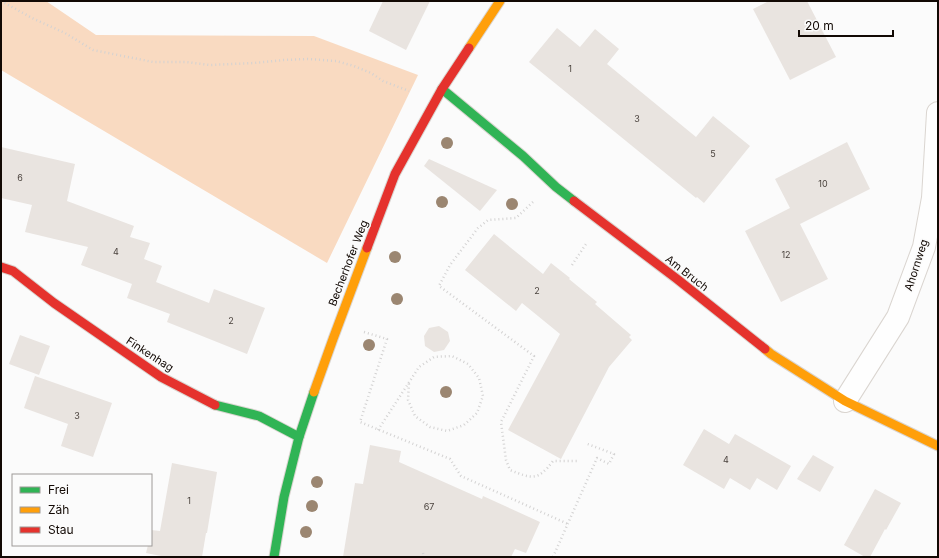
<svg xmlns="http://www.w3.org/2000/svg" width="939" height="558" font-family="Inter,sans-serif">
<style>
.green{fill:#f9dac1}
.building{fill:#e9e4e0}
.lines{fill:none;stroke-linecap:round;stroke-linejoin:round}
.street-casing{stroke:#dad5d0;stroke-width:24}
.fast-casing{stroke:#dad5d0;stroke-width:11}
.slow-casing{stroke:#dad5d0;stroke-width:11}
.jam-casing{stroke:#dad5d0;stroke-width:11}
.path{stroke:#d3d2d2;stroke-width:2.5;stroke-dasharray:1 3;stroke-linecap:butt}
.street{stroke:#fefefe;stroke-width:22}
.fast{stroke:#30b455;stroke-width:9}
.slow{stroke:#ff9f0a;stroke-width:9}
.jam{stroke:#e5322d;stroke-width:9}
.tree{fill:#9b8671}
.labels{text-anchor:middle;stroke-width:3;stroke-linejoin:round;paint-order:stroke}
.number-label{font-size:9px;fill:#4a423d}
.street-label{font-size:11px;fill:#120904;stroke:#fbfbfb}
</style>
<rect width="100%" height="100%" fill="#fbfbfb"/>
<polygon class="green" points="1,1 46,1 96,35 314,36 418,75 327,263 1,70"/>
<g class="building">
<polygon points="383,1 430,1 406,50 369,31"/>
<polygon points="769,1 807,1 836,57 790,80 753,9"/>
<polygon points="557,28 580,47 595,29 619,49 607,64 696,137 713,116 750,146 704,203 697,197 696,198 529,62"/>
<polygon points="847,142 870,189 800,224 828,279 781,302 745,231 790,208 775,179"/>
<polygon points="1,147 75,164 67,201 134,226 130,237 150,243 144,259 162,266 156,282 209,303 214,289 265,308 247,354 167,322 170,314 127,298 132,284 81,265 88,247 25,232 32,205 1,198"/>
<polygon points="429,159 497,190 480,211 424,166"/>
<polygon points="494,234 543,274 551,263 570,278 569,279 597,302 595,304 631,335 629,337 632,340 609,367 561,459 508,430 560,334 522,303 516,311 465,270"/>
<polygon points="439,326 448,332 450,341 444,350 434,352 425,346 424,336 429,328"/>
<polygon points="20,335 50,346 39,375 9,364"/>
<polygon points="35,376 112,403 93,457 61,446 68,424 24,408"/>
<polygon points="704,429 729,444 735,434 791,466 777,490 757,478 750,490 730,478 724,489 683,465"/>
<polygon points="370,445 401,451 399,462 482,499 483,496 540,522 526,553 515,549 511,557 343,557 355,483 363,484"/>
<polygon points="813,455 834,467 820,492 797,479"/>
<polygon points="172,463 217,472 207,533 206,533 202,557 166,557 146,553 148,545 151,545 151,530 160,531"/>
<polygon points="875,489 901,503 886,530 885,529 870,557 865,557 844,545"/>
</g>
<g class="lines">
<g class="street-casing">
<polyline id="street" points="845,401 898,317 924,247 933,198 938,113"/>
</g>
<g class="fast-casing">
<g id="fast">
<polyline points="442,89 523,156 556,187 574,201"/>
<polyline points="215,405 259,416 299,437"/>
<polyline points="274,557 284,497 299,437 314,392"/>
</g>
</g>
<g class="slow-casing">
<g id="slow">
<polyline points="469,48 500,1"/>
<polyline points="765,349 771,354 845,401 938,446"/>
<polyline points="314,392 333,339 367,248"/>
</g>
</g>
<g class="jam-casing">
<g id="jam">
<polyline points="574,201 677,279 765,349"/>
<polyline points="367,248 395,174 442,89 469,48"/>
<polyline points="1,267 13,271 54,303 161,377 215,405"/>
</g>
</g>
<g class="path">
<polyline points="1,1 34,19 65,33 93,50 153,62 186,62 210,65 254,63 284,60 308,59 336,61 354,66 371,73 383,81 409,91"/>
<path d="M533 202 516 218 488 220 478 228 450 265 439 286 534 356 501 422 506 460 510 470C532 479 538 481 553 461H577"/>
<polyline points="572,265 586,244"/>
<polyline points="364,332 387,339 360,422 450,459 461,476 568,524"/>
<polyline points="378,430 419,367 434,357 452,356 468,364 479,378 483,396 477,413 464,425 447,431 430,427 415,416 408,400 409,382"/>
<polyline points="423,553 424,557"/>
<polyline points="553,557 597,458 609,464 614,454 585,443"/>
</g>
<use href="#street" class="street"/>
<use href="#fast" class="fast"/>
<use href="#slow" class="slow"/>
<use href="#jam" class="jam"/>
</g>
<g class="tree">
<circle cx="447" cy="143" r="6"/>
<circle cx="442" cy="202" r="6"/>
<circle cx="512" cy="204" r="6"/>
<circle cx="395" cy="257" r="6"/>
<circle cx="397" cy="299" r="6"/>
<circle cx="369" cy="345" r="6"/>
<circle cx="446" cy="392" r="6"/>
<circle cx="317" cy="482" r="6"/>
<circle cx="312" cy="506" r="6"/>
<circle cx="306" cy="532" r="6"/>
</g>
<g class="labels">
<g class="number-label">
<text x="570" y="72">1</text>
<text x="637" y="122">3</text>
<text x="713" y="157">5</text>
<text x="20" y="181">6</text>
<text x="823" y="187">10</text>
<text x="116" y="255">4</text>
<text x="786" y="258">12</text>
<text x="537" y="294">2</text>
<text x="231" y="324">2</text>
<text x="77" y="419">3</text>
<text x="726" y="463">4</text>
<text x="189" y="504">1</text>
<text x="429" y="510">67</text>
</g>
<g class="street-label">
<text transform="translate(348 263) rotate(-69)" y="4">Becherhofer Weg</text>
<text transform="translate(916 265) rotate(-72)" y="4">Ahornweg</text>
<text transform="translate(687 273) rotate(38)" y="4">Am Bruch</text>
<text transform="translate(150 354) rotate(33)" y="4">Finkenhag</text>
</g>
</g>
<rect width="939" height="558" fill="none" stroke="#120904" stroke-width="4"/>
<rect x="12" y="474" width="140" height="72" fill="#fbfbfb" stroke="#9e9a98"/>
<rect x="20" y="487" width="20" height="6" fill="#30b455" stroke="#9e9a98"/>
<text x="48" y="494" font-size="12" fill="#120904">Frei</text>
<rect x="20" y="507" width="20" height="6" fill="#ff9f0a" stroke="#9e9a98"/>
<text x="48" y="514" font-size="12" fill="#120904">Zäh</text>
<rect x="20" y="527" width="20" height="6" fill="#e5322d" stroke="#9e9a98"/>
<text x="48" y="534" font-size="12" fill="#120904">Stau</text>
<path d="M799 30v6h94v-6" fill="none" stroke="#120904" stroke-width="2"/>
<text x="805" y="30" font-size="12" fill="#120904" stroke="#fbfbfb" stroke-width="3" paint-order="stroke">20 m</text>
</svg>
